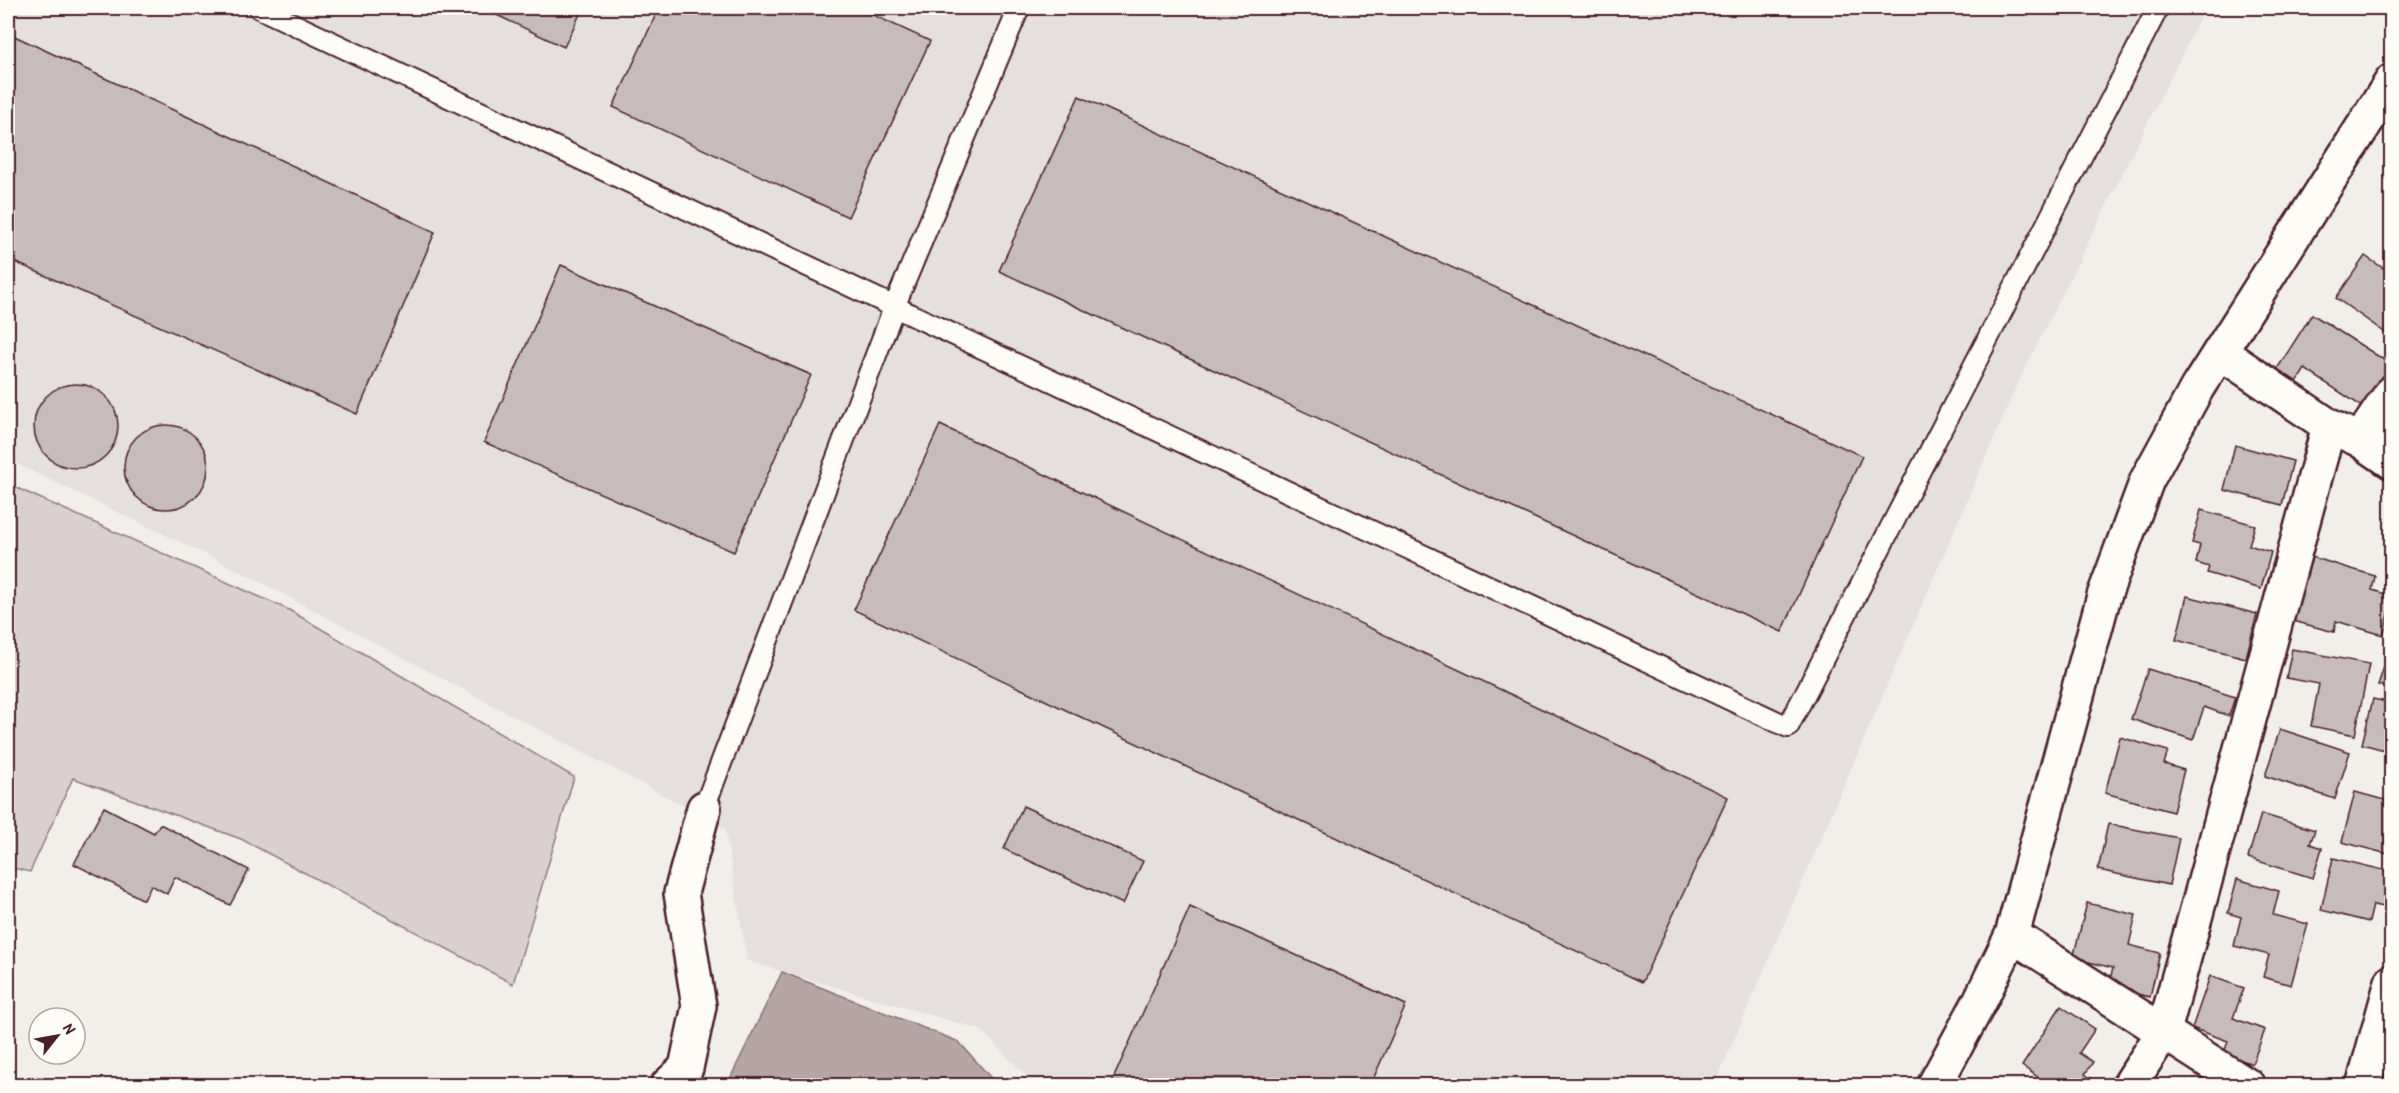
<svg xmlns="http://www.w3.org/2000/svg" width="2399" height="1093" font-family="'Patrick Hand',sans-serif">
<style>
.built{fill:#e5dfdd}
.green{fill:#d9d0cf;stroke:#92787d;stroke-width:1.5}
.water{fill:#b7a5a6;stroke:#8b6f75;stroke-width:1.5}
.building{fill:#c8bbbb;stroke:#4a1f2b;stroke-width:1.5}
.lines{fill:none;stroke-linecap:round;stroke-linejoin:round}
.service-casing{stroke:#4a1f2b;stroke-width:24}
.minor-casing{stroke:#4a1f2b;stroke-width:38}
.tertiary-casing{stroke:#4a1f2b;stroke-width:38}
.service{stroke:#fdfcf7;stroke-width:20}
.minor{stroke:#fdfcf7;stroke-width:33}
.tertiary{stroke:#fdfcf7;stroke-width:33}
</style>
<rect width="100%" height="100%" fill="#f2efeb"/>
<filter id="ink" filterUnits="userSpaceOnUse"><feTurbulence type="fractalNoise" baseFrequency=".0167" numOctaves="2"/><feDisplacementMap in="SourceGraphic" scale="12" xChannelSelector="R" yChannelSelector="G"/><feConvolveMatrix kernelMatrix="1 2 1 2 8 2 1 2 1" color-interpolation-filters="sRGB"/></filter>
<g filter="url(#ink)">
<polygon class="built" points="8,8 2205,8 2016,387 1714,1086 1035,1085 981,1030 747,961 725,828 226,564 8,460"/>
<polygon class="green" points="8,484 289,610 574,777 513,984 241,839 73,778 30,872 8,867"/>
<polygon class="water" points="782,972 959,1042 997,1085 727,1085"/>
<g class="building">
<polygon points="482,8 583,8 564,47"/>
<polygon points="659,8 858,8 930,41 848,217 613,107"/>
<polygon points="8,33 435,232 357,414 8,259"/>
<polygon points="1079,96 1862,456 1782,632 999,271"/>
<polygon points="2365,256 2392,274 2392,328 2387,334 2336,298"/>
<polygon points="561,265 811,375 734,552 484,442"/>
<polygon points="2312,314 2392,365 2392,371 2367,410 2305,369 2297,382 2277,369"/>
<circle cx="76" cy="426" r="42"/>
<polygon points="940,425 1728,797 1642,982 854,610"/>
<circle cx="166" cy="467" r="42"/>
<polygon points="2235,445 2293,461 2282,505 2224,490"/>
<polygon points="2201,510 2255,525 2249,545 2271,552 2261,589 2207,573 2209,567 2196,563 2200,545 2192,543"/>
<polygon points="2312,557 2375,576 2372,590 2392,596 2392,605 2383,635 2336,621 2334,632 2293,621"/>
<polygon points="2187,596 2257,614 2246,658 2176,640"/>
<polygon points="2392,643 2392,689 2378,685"/>
<polygon points="2292,649 2369,664 2355,735 2311,726 2319,684 2286,678"/>
<polygon points="2148,669 2235,697 2229,716 2204,707 2193,740 2131,719"/>
<polygon points="2373,699 2392,703 2392,752 2362,744"/>
<polygon points="2280,729 2350,752 2335,799 2265,776"/>
<polygon points="2120,737 2168,751 2164,764 2184,770 2173,812 2105,793"/>
<polygon points="2392,759 2392,778 2387,777"/>
<polygon points="2355,792 2392,802 2392,839 2388,854 2342,842"/>
<polygon points="1023,806 1143,861 1123,904 1004,849"/>
<polygon points="104,807 154,833 160,824 249,870 230,905 175,877 167,894 151,885 144,900 74,864"/>
<polygon points="2261,814 2315,830 2310,844 2322,848 2313,878 2248,858"/>
<polygon points="2108,824 2179,838 2169,885 2098,870"/>
<polygon points="2333,858 2392,872 2392,894 2388,908 2373,905 2369,922 2321,910"/>
<polygon points="2237,879 2279,891 2273,915 2308,924 2291,985 2263,977 2269,955 2234,946 2241,917 2228,913"/>
<polygon points="2087,903 2136,915 2129,945 2160,953 2150,997 2108,987 2113,968 2073,958"/>
<polygon points="1190,907 1406,1005 1370,1086 1110,1086"/>
<polygon points="2210,976 2244,988 2233,1018 2265,1030 2252,1064 2224,1053 2228,1041 2192,1028"/>
<polygon points="2061,1006 2095,1029 2079,1053 2093,1062 2085,1074 2102,1086 2051,1086 2022,1066"/>
<polygon points="8,1078 25,1086 8,1086"/>
</g>
<g class="lines">
<g class="service-casing">
<g id="service">
<polyline points="259,8 1788,727 2158,8"/>
<polyline points="704,808 895,305 1019,8"/>
</g>
</g>
<g class="minor-casing">
<g id="minor">
<polyline points="2220,352 2329,426 2360,440 2392,462"/>
<polyline points="2360,440 2392,392"/>
<polyline points="2012,935 2248,1086"/>
<polyline points="2129,1086 2164,1031 2329,426"/>
<polyline points="2363,1086 2392,982"/>
</g>
</g>
<g class="tertiary-casing">
<g id="tertiary">
<polyline points="667,1086 686,1068 699,1006 681,893 704,808"/>
<polyline points="1934,1086 1979,1003 2012,935 2104,596 2147,480 2197,388 2392,81"/>
</g>
</g>
<use href="#service" class="service"/>
<use href="#minor" class="minor"/>
<use href="#tertiary" class="tertiary"/>
</g>
</g>
<rect width="2399" height="1093" fill="none" stroke="#fdfcf7" stroke-width="30"/>
<rect x="15" y="15" width="2369" height="1063" fill="none" stroke="#4a1f2b" stroke-width="2" filter="url(#ink)"/>
<g transform="translate(57 1036) rotate(59)"><circle r="28" fill="#fdfcf7" stroke="#b5a4a5" stroke-width="1.5"/>
<path d="M0-4.5L10 22L0 15L-10 22Z" fill="#4a1f2b"/>
<text y="-9" font-size="16" font-weight="bold" text-anchor="middle" fill="#4a1f2b">N</text>
</g>
</svg>
